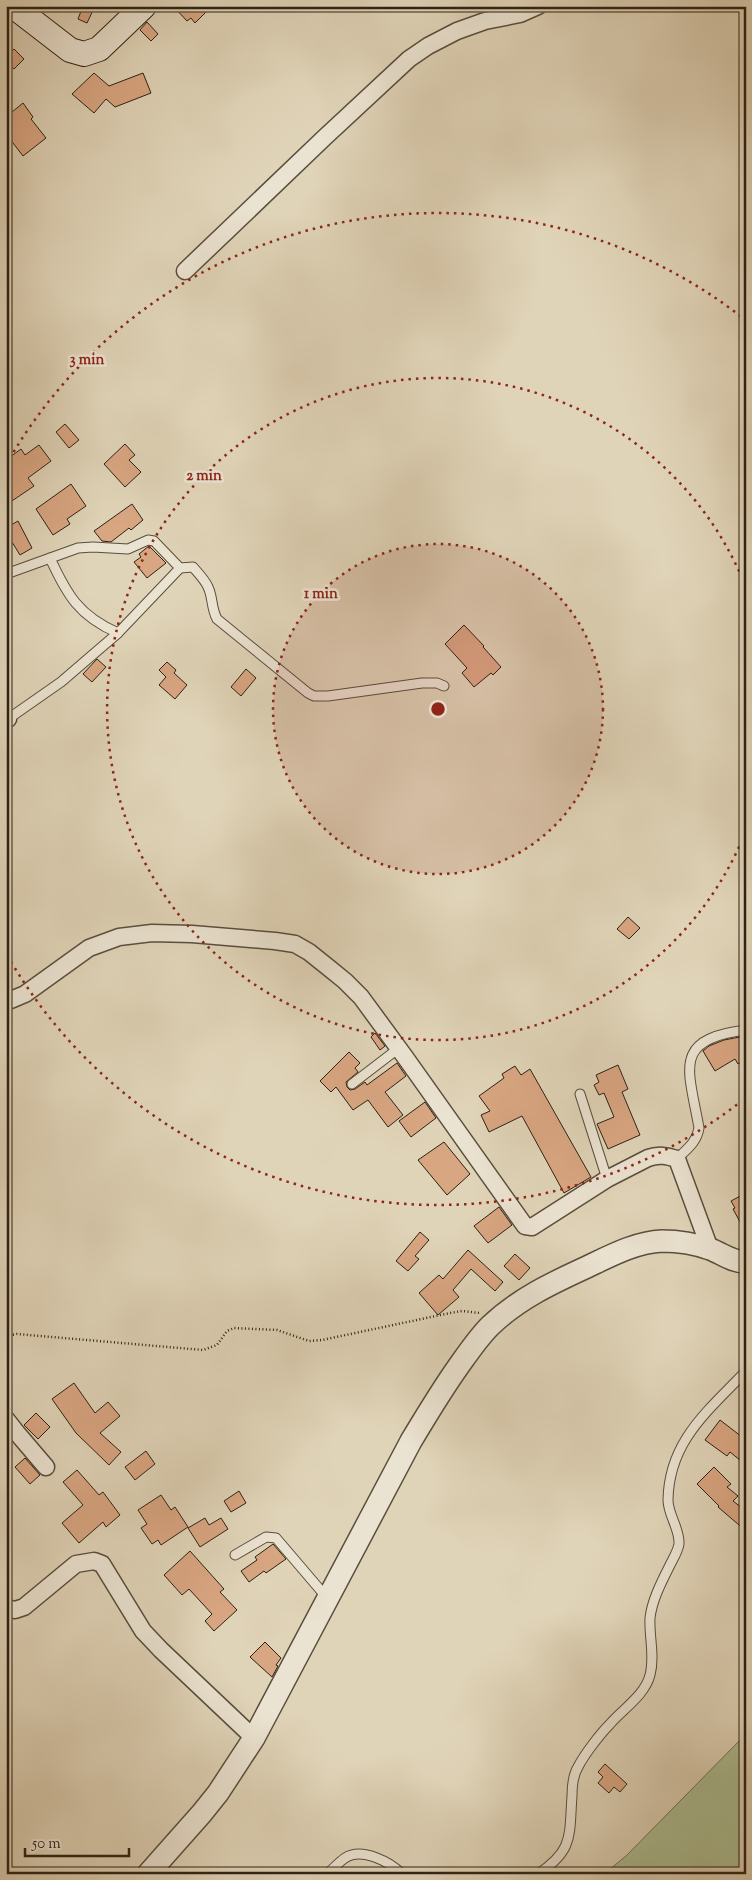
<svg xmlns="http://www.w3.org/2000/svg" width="752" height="1880" font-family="'Sorts Mill Goudy',serif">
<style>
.green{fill:#acbe93;stroke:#6c7054}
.building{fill:#d9a682;stroke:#2c2114}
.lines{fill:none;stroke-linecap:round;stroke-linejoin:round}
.service-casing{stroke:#594e3d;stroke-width:11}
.minor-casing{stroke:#594e3d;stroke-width:19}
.tertiary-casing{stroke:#594e3d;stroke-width:24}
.secondary-casing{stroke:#2c2114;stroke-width:26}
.path{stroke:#2c2114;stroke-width:2.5;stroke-dasharray:1 2.5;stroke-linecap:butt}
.service{stroke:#ebe3d1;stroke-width:9}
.minor{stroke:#ebe3d1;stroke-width:16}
.tertiary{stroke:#ebe3d1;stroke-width:21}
.secondary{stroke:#ebe3d1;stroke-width:24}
.ring{fill:none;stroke:#8f2418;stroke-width:2.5;stroke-dasharray:2.5 5}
.centre{fill:#8f2418;stroke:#ebe3d1;stroke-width:2.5}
.ring-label{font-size:15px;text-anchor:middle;font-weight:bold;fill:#8f2418;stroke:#ebe3d1;stroke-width:5;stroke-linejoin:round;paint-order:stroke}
</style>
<rect width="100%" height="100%" fill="#e0d4b8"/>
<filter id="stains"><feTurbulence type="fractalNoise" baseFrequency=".004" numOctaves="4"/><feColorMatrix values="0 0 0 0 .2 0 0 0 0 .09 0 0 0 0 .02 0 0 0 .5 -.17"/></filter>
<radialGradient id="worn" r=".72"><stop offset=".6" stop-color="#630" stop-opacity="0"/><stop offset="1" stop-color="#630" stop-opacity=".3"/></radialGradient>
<polygon class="green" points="746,1734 746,1874 604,1874 626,1856"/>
<g class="building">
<polygon points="83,6 95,6 87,23 78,19"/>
<polygon points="173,6 212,6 195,23 191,18 187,21"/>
<polygon points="147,22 158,34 151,41 140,30"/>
<polygon points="14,49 24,59 14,69 6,61 6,57"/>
<polygon points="94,73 109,86 143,73 151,93 115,107 106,99 94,113 72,94"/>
<polygon points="23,103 33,117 31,119 46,138 23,156 6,134 6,117"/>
<polygon points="65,424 79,440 69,448 56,432"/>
<polygon points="125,444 135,455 129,460 141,472 125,487 104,464"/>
<polygon points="39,445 51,461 28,478 34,486 6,505 6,460 21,449 25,455"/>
<polygon points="71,484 86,506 67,519 70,524 53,535 36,509"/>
<polygon points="132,504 143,520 131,530 129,528 111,542 102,541 94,531"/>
<polygon points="18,521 32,548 20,555 12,542 6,545 6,528"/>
<polygon points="149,546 166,563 147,578 134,562 141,557 139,554"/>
<polygon points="464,625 484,646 483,647 501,667 493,675 491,673 474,687 462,673 467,668 445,644"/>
<polygon points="97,659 106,667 92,682 83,674"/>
<polygon points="167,662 176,670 174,673 187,685 175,699 159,685 166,677 159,670"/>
<polygon points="246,669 256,678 241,696 231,687"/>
<polygon points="628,917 640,928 629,939 617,929"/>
<polygon points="375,1033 385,1046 380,1050 371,1037"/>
<polygon points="740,1037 746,1048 746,1060 738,1064 735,1059 715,1071 703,1051 709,1046 724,1040"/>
<polygon points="349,1052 360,1063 355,1068 358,1072 346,1082 347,1087 350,1090 355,1089 365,1082 367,1085 397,1063 406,1076 385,1092 403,1115 388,1127 368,1100 353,1110 336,1087 331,1092 320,1081"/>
<polygon points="618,1065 628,1089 622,1092 640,1135 608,1149 597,1124 614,1117 604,1093 599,1095 594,1085 599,1082 596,1075"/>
<polygon points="515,1066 521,1075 530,1069 591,1177 564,1193 522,1116 489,1132 481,1115 490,1111 479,1096 504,1078 502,1074"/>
<polygon points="425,1102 436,1118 411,1137 399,1121"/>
<polygon points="444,1142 470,1174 447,1195 418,1160"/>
<polygon points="746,1193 746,1233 733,1209 735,1208 731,1201"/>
<polygon points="499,1207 512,1225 488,1243 474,1226"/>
<polygon points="420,1232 429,1240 415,1256 419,1259 408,1271 396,1261"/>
<polygon points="468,1250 503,1282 495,1291 471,1269 453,1290 459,1297 438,1315 419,1293 439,1275 443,1279"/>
<polygon points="515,1254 530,1268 519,1280 504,1266"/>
<polygon points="74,1383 95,1413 108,1402 120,1416 100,1433 121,1452 109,1465 76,1433 52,1399"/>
<polygon points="36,1413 50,1427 38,1439 24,1425"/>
<polygon points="720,1420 746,1440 746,1465 730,1452 727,1456 705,1440"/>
<polygon points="146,1451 155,1464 135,1480 125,1467"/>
<polygon points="25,1458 40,1475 30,1484 15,1467"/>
<polygon points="714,1467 731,1484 727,1487 738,1496 733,1501 746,1511 746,1531 718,1507 719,1506 697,1484"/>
<polygon points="77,1470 99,1495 103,1492 120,1515 106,1527 103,1522 79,1543 62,1523 83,1505 63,1482"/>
<polygon points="239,1491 246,1503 231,1512 224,1501"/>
<polygon points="161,1495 171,1510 175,1507 188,1527 161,1545 158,1540 152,1544 141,1528 147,1524 138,1510"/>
<polygon points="205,1518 209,1525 221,1518 228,1529 200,1547 188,1528"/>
<polygon points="273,1544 286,1559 266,1573 264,1571 249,1582 241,1571 257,1560 255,1557"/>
<polygon points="190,1551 224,1589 220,1592 237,1610 214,1631 205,1621 212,1614 189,1589 182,1595 164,1575"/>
<polygon points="265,1642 281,1658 276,1665 278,1666 272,1677 250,1657"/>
<polygon points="605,1764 627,1784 620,1792 614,1787 609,1793 598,1783 603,1777 598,1772"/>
</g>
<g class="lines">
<g class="service-casing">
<g id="service">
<path d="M50 558C67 595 79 616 118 633"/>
<path d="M6 574 78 548 93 547 128 549 148 540 154 541 180 568 193 567C198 573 205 580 208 587 213 597 211 608 217 619L308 693 314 696H328L422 683H437L444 686"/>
<polyline points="8,719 61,682 118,633 180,568"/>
<polyline points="352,1084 399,1048"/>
<polyline points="580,1094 607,1179"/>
<path d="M677 1159C687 1149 697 1142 699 1128 689 1070 671 1039 746 1030"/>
<polyline points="235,1555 266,1537 276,1538 328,1599"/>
<path d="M327 1874C333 1869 339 1862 345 1858 362 1847 390 1862 402 1874"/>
<path d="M538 1874C574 1850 569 1836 572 1796 572 1786 573 1775 578 1767 584 1755 600 1734 610 1724 623 1709 645 1695 650 1675 655 1656 649 1637 650 1618 652 1600 662 1581 670 1565 673 1559 678 1551 679 1544 680 1529 668 1515 668 1500 669 1441 708 1411 746 1371"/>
</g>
</g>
<g class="minor-casing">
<g id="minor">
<polyline points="185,271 324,138 409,59 428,46 457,31 485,21 520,14 538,6"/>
<polyline points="6,720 8,719"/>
<path d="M6 1002 25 994 89 948 119 937 152 933 192 934 275 941 295 944 309 952 329 968 345 981 361 997 405 1057 525 1226 532 1227 607 1179 648 1158C659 1154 667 1156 677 1159L710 1249"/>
<polyline points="6,1419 17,1433 46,1467"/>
<polyline points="6,1608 15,1610 24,1607 76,1564 94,1561 102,1564 143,1631 161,1650 254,1738"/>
</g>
</g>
<g class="tertiary-casing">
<path id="tertiary" d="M148 1874 202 1813 218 1793 254 1738 411 1441C426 1416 441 1391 458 1367 468 1353 478 1338 490 1326 518 1299 552 1283 587 1267 610 1256 636 1242 662 1241 677 1241 696 1244 710 1249 723 1254 732 1262 746 1262"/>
</g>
<g class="secondary-casing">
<polyline id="secondary" points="13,6 70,50 84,54 99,49 144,6"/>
</g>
<polyline class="path" points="6,1336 17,1334 203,1350 217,1345 227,1331 234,1328 277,1330 309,1341 322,1340 450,1313 462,1311 480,1313"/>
<use href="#service" class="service"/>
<use href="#minor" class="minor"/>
<use href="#tertiary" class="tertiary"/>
<use href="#secondary" class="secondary"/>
</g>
<circle cx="438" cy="709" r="165" fill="#8f2418" fill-opacity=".12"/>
<g class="ring">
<circle cx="438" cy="709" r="165"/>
<path d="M745 833A331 331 0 1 1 745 585"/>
<path d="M743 1100A496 496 0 0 1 6 953M6 465A496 496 0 0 1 743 318"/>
</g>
<circle cx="438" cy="709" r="8" class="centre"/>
<g class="ring-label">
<text x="87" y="364">3 min</text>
<text x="204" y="480">2 min</text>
<text x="321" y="598">1 min</text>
</g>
<rect width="752" height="1880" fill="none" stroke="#e0d4b8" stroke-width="25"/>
<rect x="8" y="8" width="737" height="1865" fill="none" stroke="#2c2114" stroke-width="2.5"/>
<rect x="12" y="12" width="727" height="1855" fill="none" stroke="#2c2114"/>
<path d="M25 1848v8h104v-8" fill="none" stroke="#2c2114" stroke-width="2.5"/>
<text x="32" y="1848" font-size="15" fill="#2c2114" stroke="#ebe3d1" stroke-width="4" paint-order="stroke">50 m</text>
<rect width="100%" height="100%" filter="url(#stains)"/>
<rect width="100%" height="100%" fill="url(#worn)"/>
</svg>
